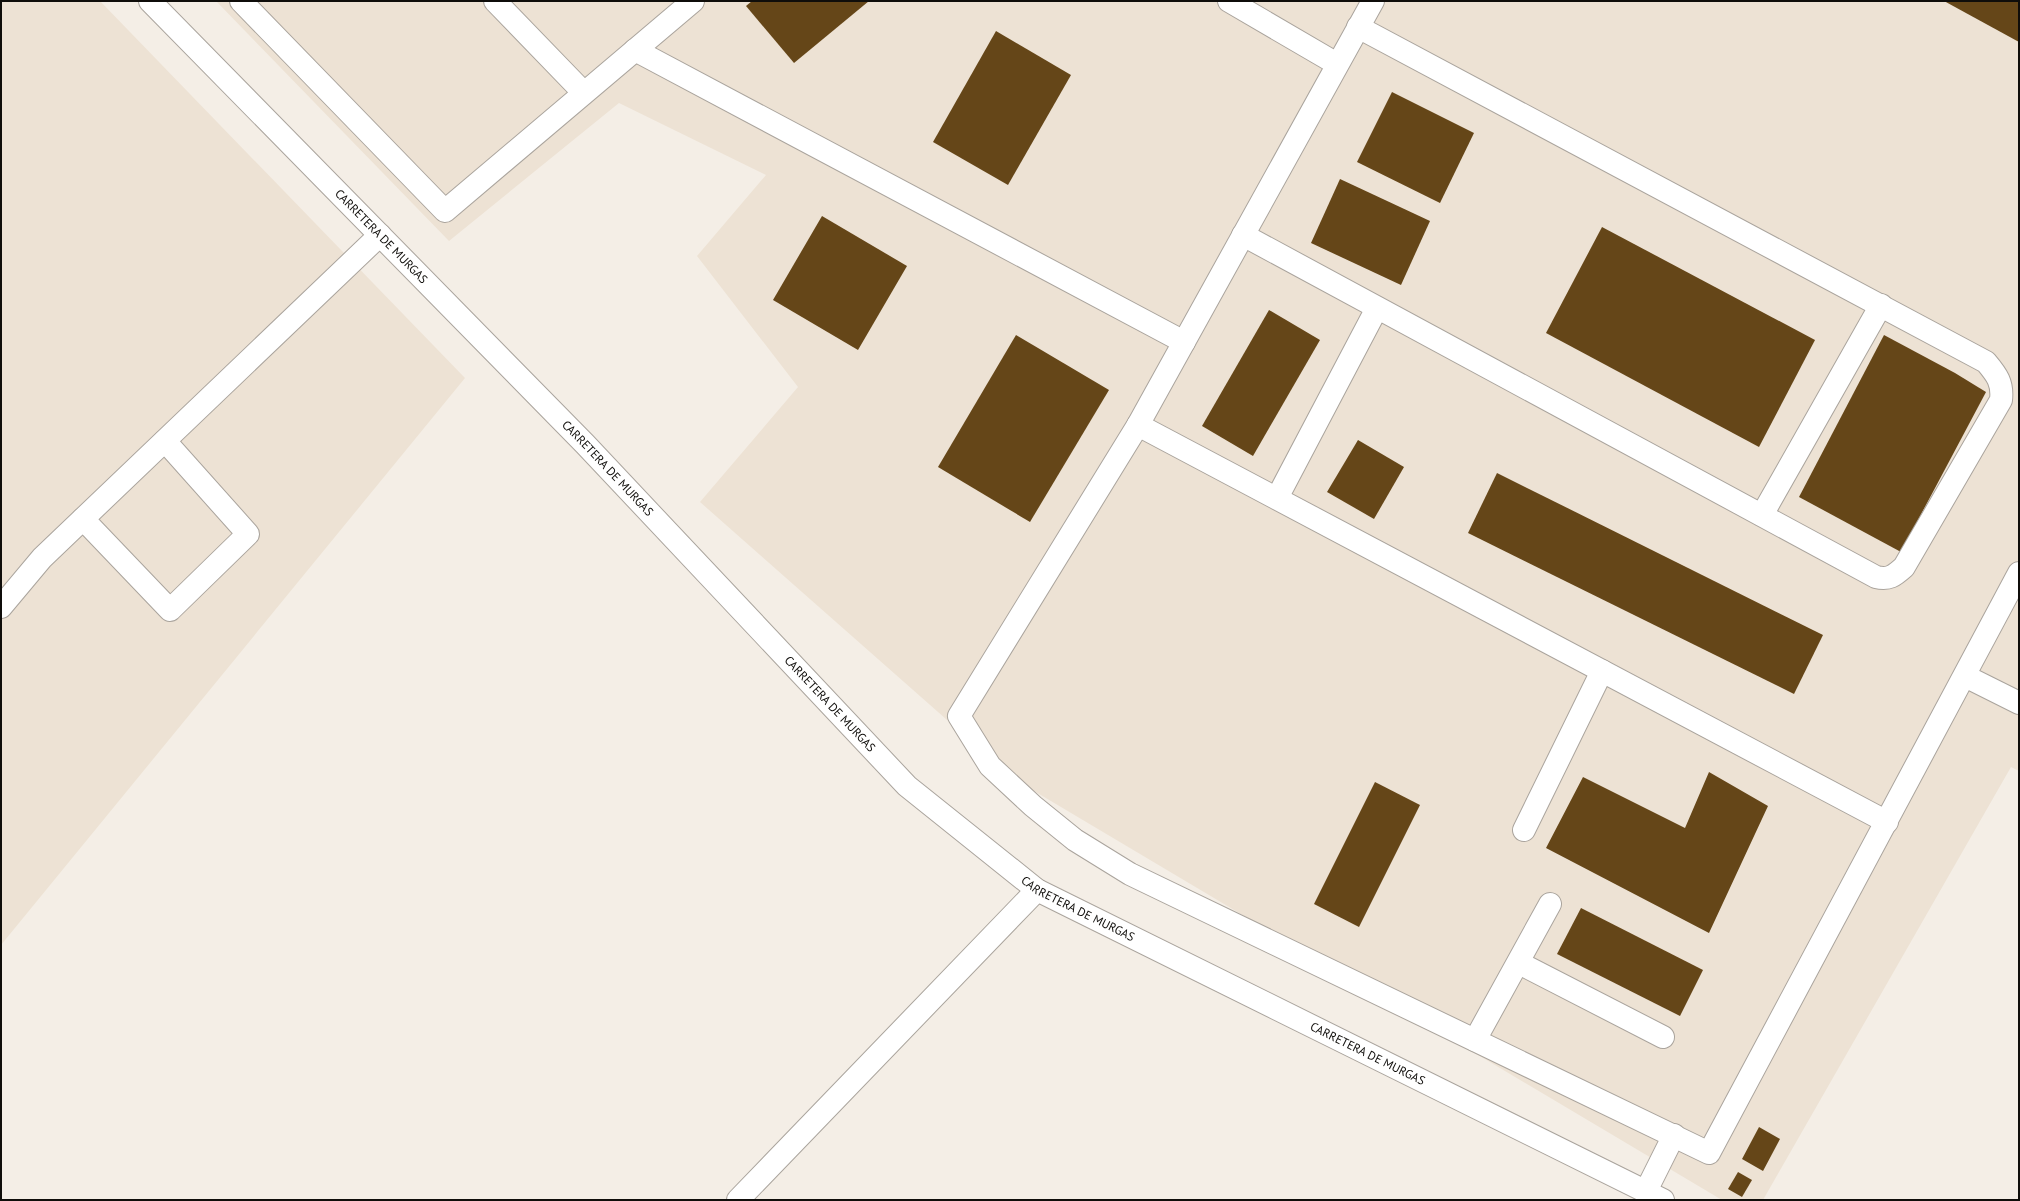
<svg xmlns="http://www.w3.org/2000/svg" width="2020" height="1201" font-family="'PT Sans',sans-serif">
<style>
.built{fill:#ede2d4}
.building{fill:#654618}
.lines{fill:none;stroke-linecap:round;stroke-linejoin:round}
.minor-casing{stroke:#aaa49d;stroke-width:24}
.minor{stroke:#fff;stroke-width:22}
.labels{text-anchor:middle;stroke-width:4;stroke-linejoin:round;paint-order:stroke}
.street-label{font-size:12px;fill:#0f0d0a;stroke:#f4eee6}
</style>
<rect width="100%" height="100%" fill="#f4eee6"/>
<g class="built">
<polygon points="1,1 100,1 465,378 1,945"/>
<polygon points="216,1 2019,1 2019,771 2011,767 1763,1200 1722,1200 1014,779 700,502 798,387 697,256 766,175 619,103 449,241"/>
</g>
<g class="building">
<polygon points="752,1 869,1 794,63 746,6"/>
<polygon points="1944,1 2019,1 2019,42"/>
<polygon points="996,31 1071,75 1008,185 933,142"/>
<polygon points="1392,92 1474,133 1440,203 1357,162"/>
<polygon points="1340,179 1430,221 1401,285 1311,243"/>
<polygon points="822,216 907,266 858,350 773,300"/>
<polygon points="1602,227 1815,340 1759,447 1546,333"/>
<polygon points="1269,310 1320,340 1253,456 1202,426"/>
<polygon points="1016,335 1109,390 1030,522 938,467"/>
<polygon points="1884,335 1955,373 1986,392 1901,552 1799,497"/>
<polygon points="1358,440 1404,467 1374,519 1327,492"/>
<polygon points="1497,473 1823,635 1794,694 1468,533"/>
<polygon points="1709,772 1768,806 1709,933 1546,848 1583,777 1685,828"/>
<polygon points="1375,782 1420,805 1359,927 1314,904"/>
<polygon points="1581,908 1703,970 1680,1016 1557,954"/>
<polygon points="1759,1127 1780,1139 1763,1171 1742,1159"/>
<polygon points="1738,1172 1752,1180 1742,1197 1728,1189"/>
</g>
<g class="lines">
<g class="minor-casing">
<g id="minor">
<path id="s1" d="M150 1 585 444 907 786 1037 890 1663 1200"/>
<polyline points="241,1 445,211 693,1"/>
<polyline points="495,1 583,92"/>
<polyline points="1229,1 1337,64"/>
<polyline points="1373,1 1138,425 959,716 990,766 1033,806 1075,840 1130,874 1709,1153 2019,573"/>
<polyline points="635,50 1184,342"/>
<path d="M1243 235 1876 577C1889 580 1894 576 1904 567L2001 400C2003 383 1997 375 1986 362L1358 27"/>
<polyline points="1138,425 1887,822"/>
<polyline points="1277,498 1377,308"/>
<polyline points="1762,515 1881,305"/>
<polyline points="83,519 170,610 248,534 165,441"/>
<polyline points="1,607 42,558 380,235"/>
<polyline points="1965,676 2019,703"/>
<polyline points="1524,830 1602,671"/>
<polyline points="1519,963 1663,1037"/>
<polyline points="1475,1040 1550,904"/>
<polyline points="1646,1191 1674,1135"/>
<polyline points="738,1200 1037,890"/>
</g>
</g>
<use href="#minor" class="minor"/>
</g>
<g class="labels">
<g class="street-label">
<text dy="4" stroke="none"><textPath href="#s1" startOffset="330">CARRETERA DE MURGAS</textPath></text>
<text dy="4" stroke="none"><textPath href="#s1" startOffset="654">CARRETERA DE MURGAS</textPath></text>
<text dy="4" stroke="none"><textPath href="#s1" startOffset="978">CARRETERA DE MURGAS</textPath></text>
<text dy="4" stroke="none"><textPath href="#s1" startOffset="1302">CARRETERA DE MURGAS</textPath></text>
<text dy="4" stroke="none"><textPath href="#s1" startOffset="1626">CARRETERA DE MURGAS</textPath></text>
</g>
</g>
<rect width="2020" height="1201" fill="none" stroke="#0f0d0a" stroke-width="4"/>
</svg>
